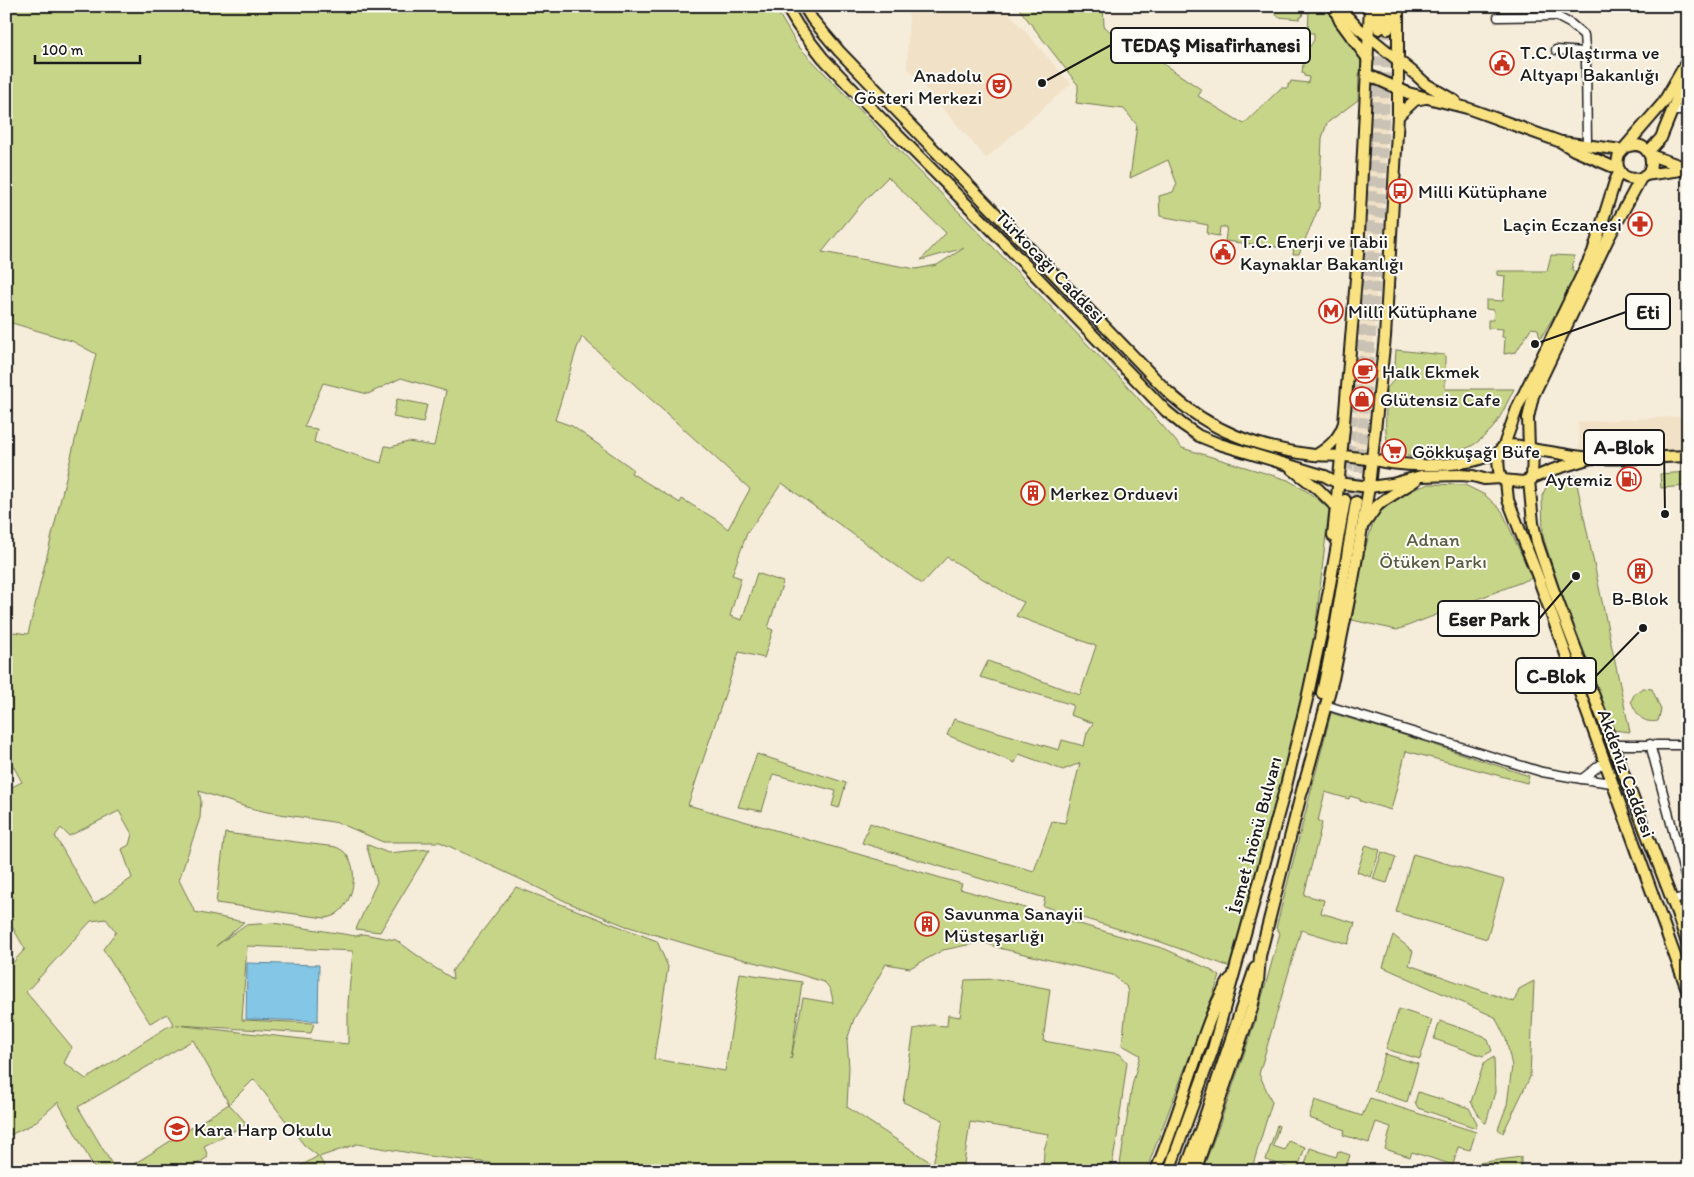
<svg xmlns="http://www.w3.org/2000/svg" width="1694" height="1177" font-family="Itim,sans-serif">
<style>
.built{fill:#f1e1c6}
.green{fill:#c7d589;stroke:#727852;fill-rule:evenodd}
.water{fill:#84c6e5;stroke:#5a8295}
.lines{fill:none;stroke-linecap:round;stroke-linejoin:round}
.major-tunnel{stroke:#cac2b4;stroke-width:10;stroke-dasharray:10 5;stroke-linecap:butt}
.minor-casing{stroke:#1c1c1c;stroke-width:11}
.major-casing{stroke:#1c1c1c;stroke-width:14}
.minor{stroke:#fdfcf7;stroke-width:8}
.major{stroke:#f8e281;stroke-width:10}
.labels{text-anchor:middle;stroke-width:4;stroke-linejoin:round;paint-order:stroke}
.poi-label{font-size:19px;fill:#1c1c1c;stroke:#fdfcf7;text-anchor:start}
.street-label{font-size:19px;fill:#1c1c1c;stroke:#fdfcf7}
.park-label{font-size:19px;fill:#585d42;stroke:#fdfcf7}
.leader{fill:none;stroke:#1c1c1c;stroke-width:2}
.callout-dot{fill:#1c1c1c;stroke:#fdfcf7;stroke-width:2}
.callout{fill:#fdfcf7;stroke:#1c1c1c;stroke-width:2}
.callout-label{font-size:20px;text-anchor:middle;font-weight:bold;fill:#1c1c1c}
</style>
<rect width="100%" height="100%" fill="#f6ecda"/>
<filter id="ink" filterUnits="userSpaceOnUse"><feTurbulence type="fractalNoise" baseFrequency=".02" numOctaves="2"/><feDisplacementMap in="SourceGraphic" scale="10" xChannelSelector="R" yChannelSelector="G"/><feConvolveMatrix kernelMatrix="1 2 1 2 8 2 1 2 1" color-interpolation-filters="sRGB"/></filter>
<g filter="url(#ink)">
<g class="built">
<polygon points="909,6 1003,6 1071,84 986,158 907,67"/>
<polygon points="1374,93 1389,95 1366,448 1353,447 1363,289"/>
<polygon points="1688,416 1688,452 1580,453 1578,422"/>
</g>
<g class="green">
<path d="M6 6H774L798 46 1123 381 1182 448 1288 480 1308 492 1329 508 1312 659 1236 969 1158 941 1043 906 1045 898 862 843 870 823 889 830 1034 871 1052 821 1065 823 1080 763 1063 770 1019 754 1015 763 947 735 954 719 1059 750 1062 740 1084 746 1087 733 1093 723 1070 715 1073 705 980 677 988 661 1080 695 1096 646 1016 616 1024 602 1016 599 947 557 922 584 782 483 747 533 732 575 741 578 730 616 742 620 757 573 783 582 768 628 773 630 764 658 739 652 688 805 962 884 960 889 1165 949 1207 968 1220 976 1146 1171H1119L1132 1086 1140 1055 1122 1045 1128 992 1126 986 1113 975 1003 949 982 942 943 950 910 968 886 964 854 1019 847 1040 849 1067 847 1107 933 1164 943 1120 903 1102 914 1029 932 1025 947 1026 948 1015 960 1017 965 980 998 979 1050 989 1043 1041 1120 1054 1127 1062 1117 1137 1111 1171H1043L1044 1150 1049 1134 970 1122 963 1171H490L491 1163 428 1156 357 1144 319 1157 327 1171H292L318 1156 304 1145 254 1079 229 1104 247 1124 204 1146 208 1157 186 1171H123L229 1104 193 1040 78 1107 116 1171H96L58 1102 33 1124 6 1137V970L25 949 6 916V790L22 782 6 753V631L28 634 96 354 72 341 12 323 6 342ZM888 177 946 233 921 260 964 248 937 265 916 269 822 252 863 202ZM582 337 750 489 728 529 717 520 682 499 680 503 631 473 633 469 572 426 555 420 577 348ZM401 378 446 391 434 446 408 442 391 447 385 446 381 463 314 442 317 429 304 427 323 383 368 394ZM199 791 246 807 267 812 339 823 383 842H440L522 880 569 903 626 926 714 952 782 969 824 982C831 988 832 994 833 1003L803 998 791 1059 802 982 740 973 725 1071 654 1059 668 967 657 941 516 887 452 971 453 979 432 966 396 940 363 934 356 936 273 923 245 925 216 946 244 922 195 912 179 880 200 818 201 801ZM119 811 132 834 129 845 122 849 132 878 94 904 55 836 61 828 69 836ZM106 919 116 932 103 949 150 1023 167 1014 174 1025 167 1027 86 1079 64 1063 72 1047 26 992 91 921ZM247 946 353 951 348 1002V1044L176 1025 311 1033 314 1023 242 1020Z"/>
<polygon points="1017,6 1103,6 1104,26 1130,50 1168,29 1178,47 1159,61 1202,90 1198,96 1244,124 1281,88 1288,88 1288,84 1290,84 1291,81 1308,83 1309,77 1304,76 1304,74 1302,73 1304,56 1314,40 1314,33 1310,33 1310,31 1308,30 1309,13 1303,12 1302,17 1300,17 1300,19 1278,17 1278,15 1276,15 1277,6 1337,6 1360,57 1362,69 1359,74 1358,100 1327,123 1322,138 1319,207 1299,254 1293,254 1294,249 1225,241 1227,227 1220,227 1219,236 1207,234 1208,225 1160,216 1159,196 1173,192 1177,184 1168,160 1130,178 1137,125 1124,109 1076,103 1078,91 1078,85"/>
<polygon points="1551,255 1574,256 1572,270 1579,275 1540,339 1538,329 1531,328 1516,352 1504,354 1505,338 1502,337 1503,329 1488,328 1488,320 1493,320 1494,310 1486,309 1486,300 1503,301 1505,276 1497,275 1497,271 1547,271"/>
<path d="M1396 350 1445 355V389H1514C1508 400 1499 422 1491 430 1485 436 1474 446 1467 448 1450 454 1399 465 1389 446 1383 435 1387 402 1387 388L1394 380Z"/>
<polygon points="397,399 427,405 423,423 393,417"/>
<polygon points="1687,472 1688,486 1661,488 1660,474"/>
<polygon points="1575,475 1630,732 1613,730 1568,617 1543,536 1542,496 1547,485"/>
<path d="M1429 484 1465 485 1485 495 1502 511 1532 578 1397 630 1352 620C1357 591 1365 531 1381 508 1390 497 1416 489 1429 484Z"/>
<path d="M1643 688 1652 689 1661 710 1658 721C1642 724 1637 715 1631 701L1635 693Z"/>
<polygon points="1331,713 1404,735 1529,776 1527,783 1406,751 1391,810 1360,801 1360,799 1350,796 1349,799 1325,792 1318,821 1322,823 1304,895 1324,900 1321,913 1355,923 1348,944 1301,930 1259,1074 1272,1102 1251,1171 1202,1171 1219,1126 1255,1022 1280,933 1276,928"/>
<polygon points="757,754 846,783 839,808 832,806 836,791 773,774 762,811 738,807"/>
<path d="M225 833 336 847C340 849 344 851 346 854 362 872 351 916 325 918L216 903Z"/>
<polygon points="366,844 388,853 430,849 380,932 356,929 377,882"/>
<polygon points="1366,845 1380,850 1371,877 1357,872"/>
<polygon points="1382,852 1396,857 1387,883 1373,879"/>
<polygon points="1413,854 1504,880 1487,939 1396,912"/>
<polygon points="1393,935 1413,951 1409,965 1514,1002 1519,989 1534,981 1530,1077 1503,1133 1498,1129 1507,1105 1512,1066 1506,1039 1495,1017 1383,967"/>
<polygon points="1399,1009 1432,1020 1420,1059 1386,1049"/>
<polygon points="1440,1021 1484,1036 1488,1040 1492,1051 1483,1056 1434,1039"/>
<polygon points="1385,1054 1418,1064 1407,1102 1374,1091"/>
<polygon points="1494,1057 1495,1092 1486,1123 1483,1122 1471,1102 1484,1063"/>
<polygon points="1418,1092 1469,1108 1477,1123 1476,1128 1418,1108 1415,1102"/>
<polygon points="1370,1098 1476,1132 1470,1150 1458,1147 1453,1165 1412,1152 1410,1157 1385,1149 1391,1127 1376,1122 1369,1143 1343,1135 1345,1130 1309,1118 1315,1100 1362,1116"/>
<polygon points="1277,1125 1279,1126 1273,1146 1285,1150 1288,1141 1305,1147 1297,1171 1266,1160"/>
<polygon points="1310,1148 1336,1157 1338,1151 1350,1155 1345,1171 1303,1171"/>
<polygon points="1521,1157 1521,1171 1475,1171 1478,1163"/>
</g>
<polygon class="water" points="247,963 319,965 318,1021 246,1019"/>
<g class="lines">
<g class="major-tunnel">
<polyline points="1345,500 1369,258 1379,29"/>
<polyline points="1356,502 1378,259 1388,29"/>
</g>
<g class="minor-casing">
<g id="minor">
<polyline points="1549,6 1556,16 1571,24 1584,35 1586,60 1587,145"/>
<polyline points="1498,17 1556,16"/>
<polyline points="1556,50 1584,52"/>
<polyline points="1672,111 1688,111"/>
<polyline points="1325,705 1542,772 1582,779 1612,783"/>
<polyline points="1650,744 1688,887"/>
<polyline points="1612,745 1688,745"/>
<polyline points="1582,779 1604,762"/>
<polyline points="1671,900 1688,897"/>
<polyline points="1677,913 1688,911"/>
</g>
</g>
<g class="major-casing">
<g id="major">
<polyline points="786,6 798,26 823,58 864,101 988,226 1166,411 1183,425 1199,436 1219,444 1325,476 1338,483 1369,487 1392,484 1421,476 1460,475 1473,476 1484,479 1501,478"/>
<path d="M804 6 812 19 839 51 1168 392C1210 431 1257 448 1314 455 1326 456 1339 455 1352 457 1364 458 1377 461 1390 463 1415 466 1441 466 1466 462 1477 461 1488 455 1499 454"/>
<polyline points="1338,6 1357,27 1415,74 1426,84 1455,101"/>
<polyline points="1379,6 1379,29"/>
<polyline points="1334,7 1340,21 1368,59"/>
<polyline points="1388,29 1389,6"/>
<polyline points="1368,75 1408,93 1467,108 1561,142 1574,150 1618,169"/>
<polyline points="1398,116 1415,100 1425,98"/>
<polyline points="1562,142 1622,150"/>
<path d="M1626 147C1634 144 1642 144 1647 151 1650 154 1651 158 1651 162 1652 187 1609 184 1619 154L1663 103 1686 63"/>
<polyline points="1648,152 1661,138 1672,111 1682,84 1688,56"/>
<polyline points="1650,155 1687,168"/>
<polyline points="1645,175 1688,169"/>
<polyline points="1503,448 1518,406 1593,252 1615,181 1620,171"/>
<polyline points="1529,449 1528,418 1533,396 1608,239 1641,178"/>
<path d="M1316 455C1330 447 1339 438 1344 423L1358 254 1370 6"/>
<path d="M1591 458 1552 470 1523 482 1503 480C1498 475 1496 453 1502 448 1513 441 1532 450 1543 451 1560 453 1576 457 1592 458 1624 460 1656 457 1688 456"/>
<polyline points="1292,469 1318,489 1336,507"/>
<polyline points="1532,479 1533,450"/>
<polyline points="1529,480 1533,523 1537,542 1553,589 1677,913 1688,946"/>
<polyline points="1506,481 1508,500 1538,577 1688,992"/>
<polyline points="1365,523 1377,506 1383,501 1416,480"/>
<polyline points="1333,536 1344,428"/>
<polyline points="1322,693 1334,635 1356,502"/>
<polyline points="1303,789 1333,679 1353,580 1369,487 1385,337 1398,116 1398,6"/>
<path d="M1156 1171C1169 1137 1181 1104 1192 1070 1203 1039 1212 1007 1230 979"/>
<polyline points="1169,1171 1213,1049 1286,786 1307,699 1322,629 1345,500"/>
<polyline points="1185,1171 1201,1128 1255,968"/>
<polyline points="1195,1171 1252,1008 1258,982 1260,956 1304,783"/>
</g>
</g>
<use href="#minor" class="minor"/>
<use href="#major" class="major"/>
</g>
</g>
<defs>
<g id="civic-ring" transform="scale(1.25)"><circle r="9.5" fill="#fdfcf7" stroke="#c8321e" stroke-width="1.5"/><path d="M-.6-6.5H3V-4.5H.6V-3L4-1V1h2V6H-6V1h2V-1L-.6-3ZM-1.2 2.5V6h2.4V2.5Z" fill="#c8321e"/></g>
<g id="theatre-ring" transform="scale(1.25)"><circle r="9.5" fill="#fdfcf7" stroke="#c8321e" stroke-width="1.5"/><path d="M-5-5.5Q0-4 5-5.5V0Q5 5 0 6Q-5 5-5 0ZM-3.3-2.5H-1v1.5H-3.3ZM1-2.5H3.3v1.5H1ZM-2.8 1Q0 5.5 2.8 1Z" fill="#c8321e"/></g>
<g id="bus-ring" transform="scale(1.25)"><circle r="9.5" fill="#fdfcf7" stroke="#c8321e" stroke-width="1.5"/><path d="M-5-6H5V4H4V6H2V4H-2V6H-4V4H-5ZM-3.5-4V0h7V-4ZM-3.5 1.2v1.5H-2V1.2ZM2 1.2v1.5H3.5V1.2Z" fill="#c8321e"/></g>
<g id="pharmacy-ring" transform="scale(1.25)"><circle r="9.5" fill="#fdfcf7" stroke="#c8321e" stroke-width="1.5"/><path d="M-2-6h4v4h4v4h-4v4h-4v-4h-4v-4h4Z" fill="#c8321e"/></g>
<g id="metro-ring" transform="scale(1.25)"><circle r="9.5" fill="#fdfcf7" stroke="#c8321e" stroke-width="1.5"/><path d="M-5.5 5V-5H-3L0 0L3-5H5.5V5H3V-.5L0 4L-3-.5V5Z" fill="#c8321e"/></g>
<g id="cafe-ring" transform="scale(1.25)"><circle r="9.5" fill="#fdfcf7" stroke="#c8321e" stroke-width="1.5"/><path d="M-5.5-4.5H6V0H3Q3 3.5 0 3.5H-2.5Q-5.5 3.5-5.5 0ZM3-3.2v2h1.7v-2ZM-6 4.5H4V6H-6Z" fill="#c8321e"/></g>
<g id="shop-ring" transform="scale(1.25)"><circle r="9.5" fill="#fdfcf7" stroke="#c8321e" stroke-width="1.5"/><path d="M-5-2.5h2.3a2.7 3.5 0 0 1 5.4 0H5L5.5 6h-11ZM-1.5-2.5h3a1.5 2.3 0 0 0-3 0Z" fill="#c8321e"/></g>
<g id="supermarket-ring" transform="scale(1.25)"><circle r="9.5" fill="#fdfcf7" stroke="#c8321e" stroke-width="1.5"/><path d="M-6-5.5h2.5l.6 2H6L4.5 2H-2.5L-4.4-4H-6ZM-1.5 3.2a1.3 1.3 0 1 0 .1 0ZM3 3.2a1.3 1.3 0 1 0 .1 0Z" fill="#c8321e"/></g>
<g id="fuel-ring" transform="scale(1.25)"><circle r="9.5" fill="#fdfcf7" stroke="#c8321e" stroke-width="1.5"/><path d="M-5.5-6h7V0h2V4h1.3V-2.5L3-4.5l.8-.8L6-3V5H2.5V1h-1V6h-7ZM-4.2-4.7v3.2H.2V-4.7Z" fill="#c8321e"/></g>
<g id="building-ring" transform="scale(1.25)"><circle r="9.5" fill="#fdfcf7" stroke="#c8321e" stroke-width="1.5"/><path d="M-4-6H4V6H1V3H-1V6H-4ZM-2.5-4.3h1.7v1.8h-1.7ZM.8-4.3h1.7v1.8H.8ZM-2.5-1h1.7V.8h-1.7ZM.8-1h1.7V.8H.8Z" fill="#c8321e"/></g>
<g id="school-ring" transform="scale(1.25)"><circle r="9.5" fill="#fdfcf7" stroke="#c8321e" stroke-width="1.5"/><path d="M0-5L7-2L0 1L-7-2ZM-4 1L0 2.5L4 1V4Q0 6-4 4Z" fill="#c8321e"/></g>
</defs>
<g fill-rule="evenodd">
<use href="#civic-ring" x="1502" y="63"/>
<use href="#theatre-ring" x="999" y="86"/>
<use href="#bus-ring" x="1400" y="191"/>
<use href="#pharmacy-ring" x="1640" y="224"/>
<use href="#civic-ring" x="1223" y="252"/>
<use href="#metro-ring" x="1331" y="311"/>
<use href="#cafe-ring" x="1365" y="371"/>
<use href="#shop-ring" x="1362" y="399"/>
<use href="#supermarket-ring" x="1394" y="451"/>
<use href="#fuel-ring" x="1629" y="479"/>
<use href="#building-ring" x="1033" y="493"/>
<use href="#building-ring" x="1640" y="571"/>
<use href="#building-ring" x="927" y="924"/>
<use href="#school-ring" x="177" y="1129"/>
</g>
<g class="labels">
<g class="poi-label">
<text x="1520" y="59">T.C. Ulaştırma ve<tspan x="1520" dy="22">Altyapı Bakanlığı</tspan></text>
<text x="982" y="82" text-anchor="end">Anadolu<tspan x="982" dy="22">Gösteri Merkezi</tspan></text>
<text x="1418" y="198">Milli Kütüphane</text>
<text x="1622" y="231" text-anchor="end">Laçin Eczanesi</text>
<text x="1240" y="248">T.C. Enerji ve Tabii<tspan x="1240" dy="22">Kaynaklar Bakanlığı</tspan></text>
<text x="1348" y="318">Millî Kütüphane</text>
<text x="1382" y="378">Halk Ekmek</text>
<text x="1380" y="406">Glütensiz Cafe</text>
<text x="1412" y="458">Gökkuşağı Büfe</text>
<text x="1612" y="486" text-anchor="end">Aytemiz</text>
<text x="1050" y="500">Merkez Orduevi</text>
<text x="1640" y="605" text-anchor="middle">B-Blok</text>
<text x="944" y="920">Savunma Sanayii<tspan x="944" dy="22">Müsteşarlığı</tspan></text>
<text x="194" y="1136">Kara Harp Okulu</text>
</g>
<g class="street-label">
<text transform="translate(1051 266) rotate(46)" y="7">Türkocağı Caddesi</text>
<text transform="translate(1627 773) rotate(70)" y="7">Akdeniz Caddesi</text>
<text transform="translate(1254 835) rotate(-75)" y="7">İsmet İnönü Bulvarı</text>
</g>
<g class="park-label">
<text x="1433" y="546">Adnan<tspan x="1433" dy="22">Ötüken Parkı</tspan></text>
</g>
</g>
<path class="leader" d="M1042 83L1111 45M1535 344L1626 312M1665 514L1664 447M1576 576L1539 619M1643 628L1596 676"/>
<g class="callout-dot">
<circle cx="1042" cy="83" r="5"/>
<circle cx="1535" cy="344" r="5"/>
<circle cx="1665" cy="514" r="5"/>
<circle cx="1576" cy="576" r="5"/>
<circle cx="1643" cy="628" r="5"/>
</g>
<g class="callout">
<rect x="1111" y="28" width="199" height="35" rx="5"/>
<rect x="1626" y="294" width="44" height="35" rx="5"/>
<rect x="1584" y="430" width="80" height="35" rx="5"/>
<rect x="1438" y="601" width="101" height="35" rx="5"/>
<rect x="1516" y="658" width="80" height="35" rx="5"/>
</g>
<g class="callout-label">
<text x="1211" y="52">TEDAŞ Misafirhanesi</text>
<text x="1648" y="319">Eti</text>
<text x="1624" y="454">A-Blok</text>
<text x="1489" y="626">Eser Park</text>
<text x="1556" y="683">C-Blok</text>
</g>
<rect width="1694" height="1177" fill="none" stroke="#fdfcf7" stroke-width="25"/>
<rect x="12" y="12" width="1669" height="1152" fill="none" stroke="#1c1c1c" stroke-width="2" filter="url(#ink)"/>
<path d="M35 55v8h105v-8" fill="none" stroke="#1c1c1c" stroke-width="2.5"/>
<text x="42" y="55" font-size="15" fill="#1c1c1c" stroke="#fdfcf7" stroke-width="4" paint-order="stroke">100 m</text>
</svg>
